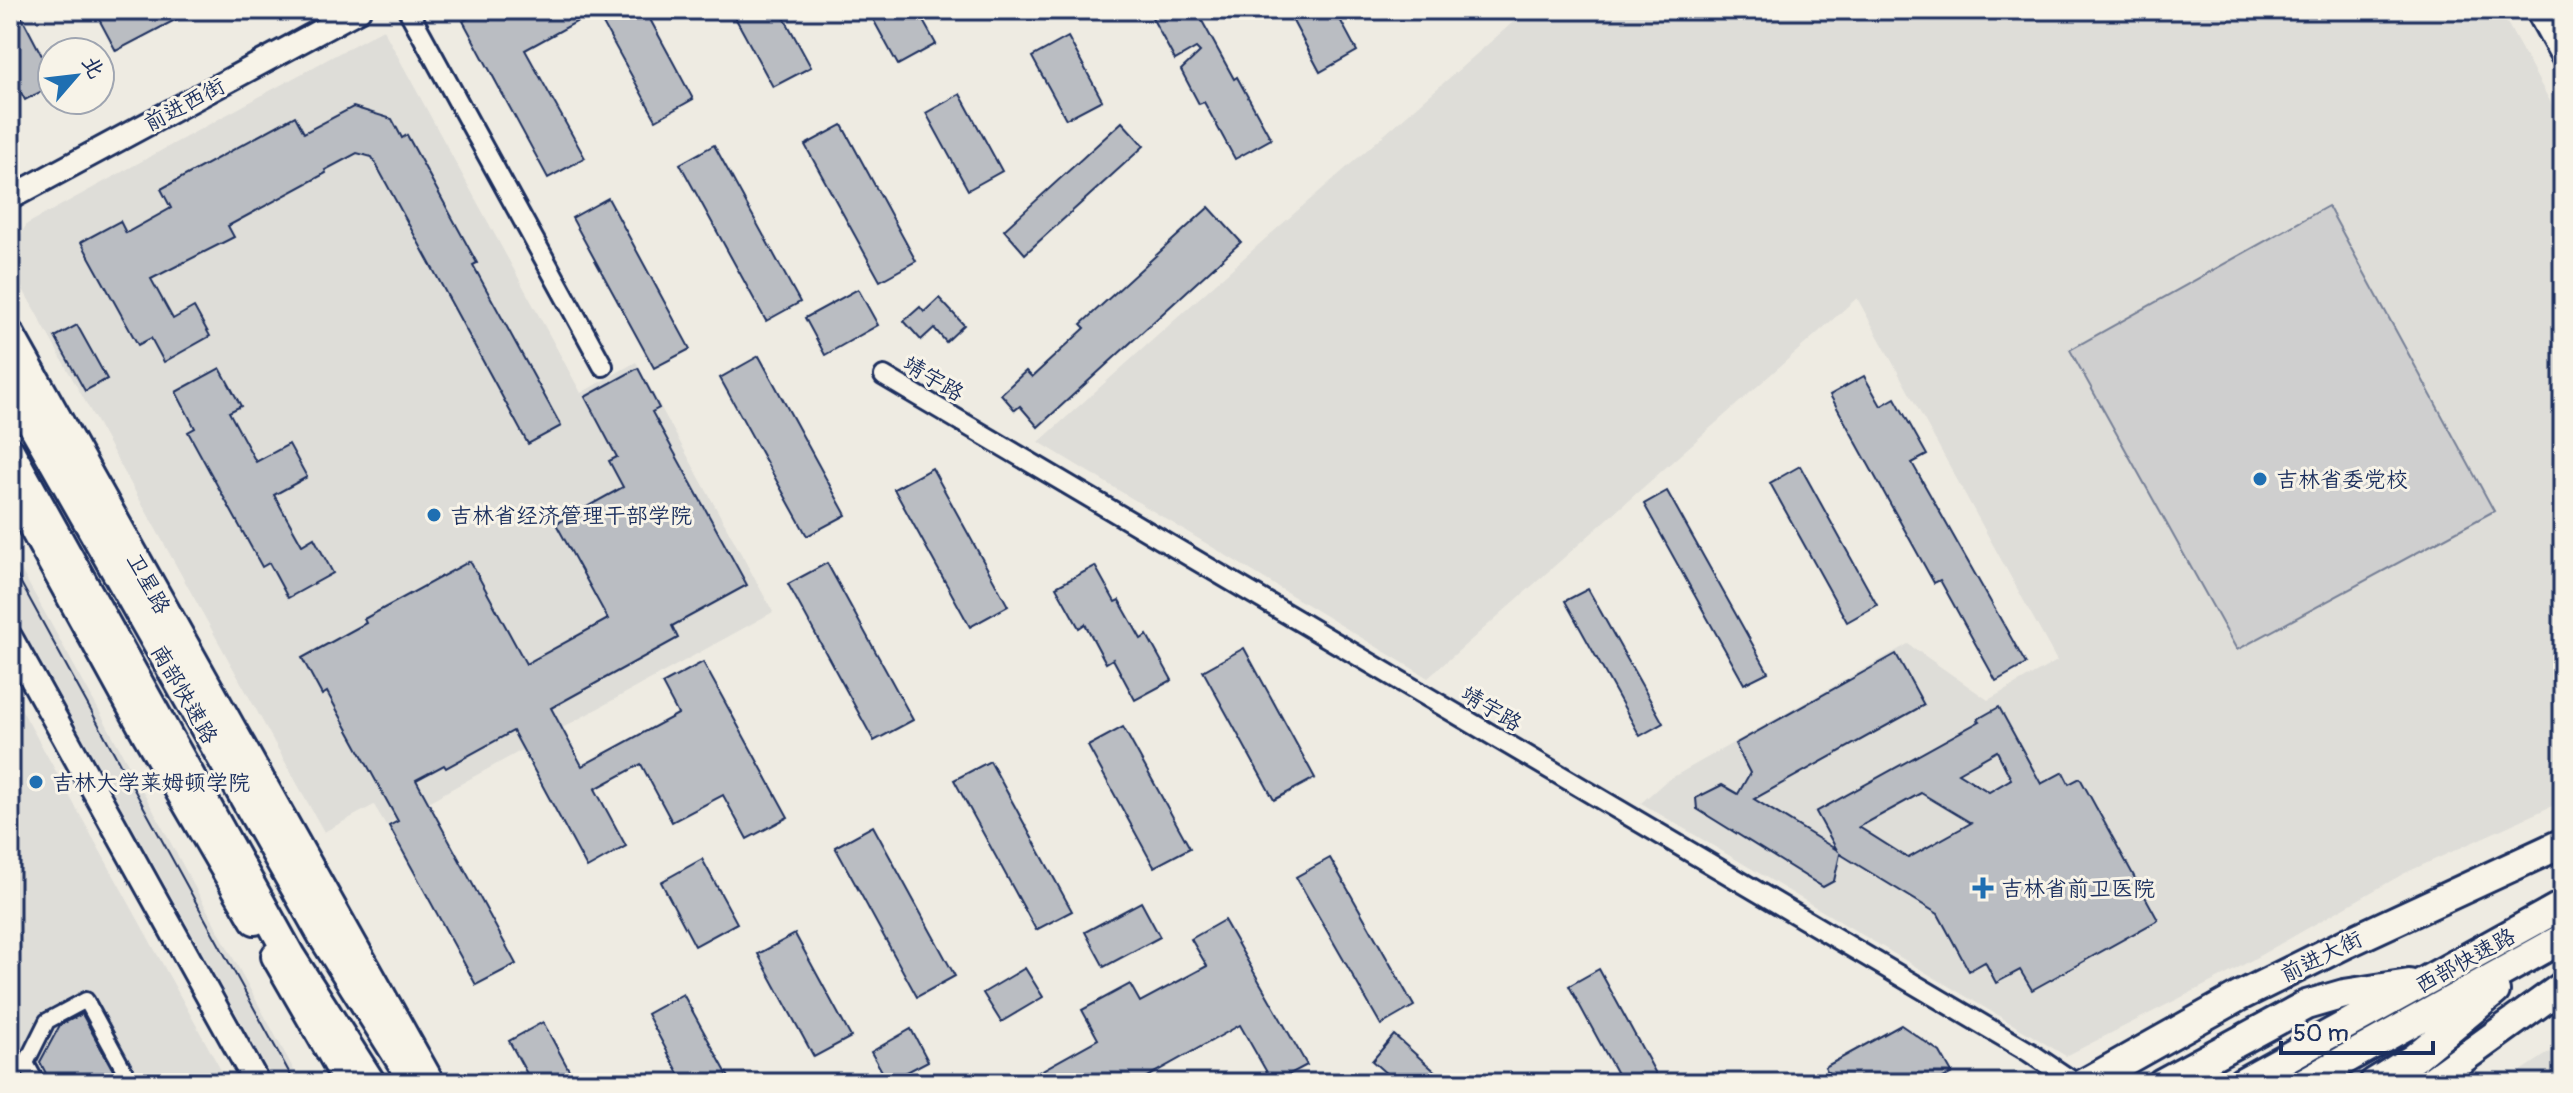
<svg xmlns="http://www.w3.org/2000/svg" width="2573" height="1093" font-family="Pangolin,'LXGW WenKai TC',sans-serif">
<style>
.built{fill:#deddd8}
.green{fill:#cfcfcf;stroke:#757f96;stroke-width:2}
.building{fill:#babdc2;stroke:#1b2f5e;stroke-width:2;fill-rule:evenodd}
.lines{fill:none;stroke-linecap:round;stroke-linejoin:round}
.pedestrian-casing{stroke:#1b2f5e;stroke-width:20}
.minor-casing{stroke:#1b2f5e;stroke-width:24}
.tertiary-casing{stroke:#1b2f5e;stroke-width:28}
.secondary-casing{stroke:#1b2f5e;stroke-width:30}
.primary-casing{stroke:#1b2f5e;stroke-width:34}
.trunk-casing{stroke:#1b2f5e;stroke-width:34}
.pedestrian{stroke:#f7f3e8;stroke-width:14}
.minor{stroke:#f7f3e8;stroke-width:18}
.tertiary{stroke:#f7f3e8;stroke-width:22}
.secondary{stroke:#f7f3e8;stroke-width:24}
.primary{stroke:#f7f3e8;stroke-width:28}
.trunk{stroke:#f7f3e8;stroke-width:28}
.tram{stroke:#1b2f5e;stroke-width:2}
.poi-dot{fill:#1f6fb2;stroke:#f7f3e8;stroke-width:3}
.labels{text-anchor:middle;stroke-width:6;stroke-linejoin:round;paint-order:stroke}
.street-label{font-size:22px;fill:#1b2f5e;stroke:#f7f3e8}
.poi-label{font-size:22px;fill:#1b2f5e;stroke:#f7f3e8;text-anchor:start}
</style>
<rect width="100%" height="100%" fill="#eeebe2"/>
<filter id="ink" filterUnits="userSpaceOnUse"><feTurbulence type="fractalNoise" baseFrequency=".0125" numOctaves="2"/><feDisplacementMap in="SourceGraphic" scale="16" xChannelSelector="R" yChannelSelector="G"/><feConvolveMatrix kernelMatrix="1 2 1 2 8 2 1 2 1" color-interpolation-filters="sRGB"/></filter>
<g filter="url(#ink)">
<g class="built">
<polygon points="1527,10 2500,10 2563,125 2563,801 2403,874 2229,973 2066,1056 1641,803 1666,781 1908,644 1988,700 2057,661 1857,298 1428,678 1039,442 1265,239"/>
<polygon points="383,29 581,393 636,362 773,612 386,825 374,805 324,832 10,266 10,252 27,224"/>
<polygon points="10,550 103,718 301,1083 275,1083 10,606"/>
<polygon points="10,689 113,874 228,1083 10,1083"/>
<polygon points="2550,1052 2563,1074 2563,1083 2503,1083"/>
</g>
<polygon class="green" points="2328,206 2494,511 2237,650 2070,350"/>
<g class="building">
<polygon points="10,10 18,10 52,75 52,86 25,100 10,72"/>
<polygon points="94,10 194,10 116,51"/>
<polygon points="484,10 645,10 693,99 656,120 596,11 525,50 585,158 548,178 463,21"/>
<polygon points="731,10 780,10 811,67 773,87"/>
<polygon points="868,10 917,10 936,44 898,65"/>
<polygon points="1148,10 1196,10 1234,79 1237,77 1271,139 1235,159 1204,102 1199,104 1181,70 1200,52 1196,48 1175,60"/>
<polygon points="1287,10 1335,10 1357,51 1320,72"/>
<polygon points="1068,37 1102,100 1066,119 1032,57"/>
<polygon points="960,94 1002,171 968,190 926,113"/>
<polygon points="353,107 392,119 402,138 407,135 477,263 473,265 561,426 528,444 372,157 357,153 325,170 326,173 228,226 234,237 151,279 173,319 194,307 210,336 164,362 151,338 138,345 81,242 120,221 126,233 171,208 161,189 295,116 304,133"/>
<polygon points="1122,122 1144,146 1025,254 1004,230"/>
<polygon points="842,125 916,261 880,281 805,145"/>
<polygon points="714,145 800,302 766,321 680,164"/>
<polygon points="608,198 690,349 654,368 572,218"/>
<polygon points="1209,207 1241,242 1038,427 1020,406 1015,410 1001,394 1026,371 1032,377 1085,328 1081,324"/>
<polygon points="858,289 878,325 825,355 805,318"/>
<polygon points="939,298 964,325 946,342 934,328 921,340 904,321 920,307 924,312"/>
<polygon points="77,325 107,379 85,391 55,337"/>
<polygon points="759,356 846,515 807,536 720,378"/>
<polygon points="220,368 241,406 229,412 256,462 289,444 307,477 274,495 302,545 314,538 333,573 288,598 269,563 262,567 188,432 195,428 176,392"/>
<polygon points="638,368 659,408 652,412 747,585 672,626 678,638 551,708 582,766 678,714 662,684 703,662 788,817 747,839 723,795 672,822 641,764 595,789 626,846 587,868 513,731 446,768 444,765 416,780 516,964 476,985 389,826 398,821 327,692 322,695 302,658 366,623 364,619 470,561 526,664 608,619 556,524 623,487 609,461 617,457 585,397"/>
<polygon points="1864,376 1881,406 1895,398 1927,455 1912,463 2026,664 1996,681 1940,580 1934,583 1830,395"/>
<polygon points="1800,466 1877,605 1847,622 1770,483"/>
<polygon points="932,468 1008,606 970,627 894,489"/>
<polygon points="1667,491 1768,672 1744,684 1644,504"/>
<polygon points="827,563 913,720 874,741 788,584"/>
<polygon points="1095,566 1115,602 1119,600 1141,639 1147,635 1172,680 1135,700 1113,659 1106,663 1085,624 1079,628 1056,587"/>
<polygon points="1588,589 1663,723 1640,736 1565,601"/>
<polygon points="1244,648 1315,778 1274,800 1203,671"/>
<path d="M1896 654 1924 705 1754 799 1837 850 1816 812 1980 721 1978 719 1999 707 2041 784 2063 772 2069 784 2080 778 2158 920 2032 990 2020 970 1996 983 1985 962 1969 971 1938 914 1840 854 1834 881 1823 887 1697 809 1696 798 1722 785 1738 794 1750 773 1735 744ZM1997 751 2011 779 1989 792 1958 773ZM1921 793 1971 823 1908 858 1859 827Z"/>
<polygon points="1123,727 1190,848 1154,867 1088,746"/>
<polygon points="990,761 1072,911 1036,930 954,780"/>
<polygon points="873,826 955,976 917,997 835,847"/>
<polygon points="1330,858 1414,1006 1381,1025 1296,877"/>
<polygon points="702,859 737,923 695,946 661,882"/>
<polygon points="1141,902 1160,937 1104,967 1085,932"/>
<polygon points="1224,920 1307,1065 1273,1083 1240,1025 1145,1078 1147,1083 1045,1083 1039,1072 1098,1039 1082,1010 1130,984 1140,1002 1207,966 1191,939"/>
<polygon points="795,934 851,1037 814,1057 758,954"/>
<polygon points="1025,968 1043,997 1001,1022 983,993"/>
<polygon points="1599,969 1661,1083 1622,1083 1569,986"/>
<polygon points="683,994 732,1083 684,1083 647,1014"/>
<polygon points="82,1014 120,1083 51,1083 40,1062 60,1025"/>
<polygon points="543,1022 576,1083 532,1083 509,1041"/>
<polygon points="1901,1025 1940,1052 1952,1073 1934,1083 1834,1083 1825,1067"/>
<polygon points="911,1029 928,1061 888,1082 871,1052"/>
<polygon points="1394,1035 1448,1083 1397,1083 1372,1061"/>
</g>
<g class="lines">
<g class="pedestrian-casing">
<g id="pedestrian">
<polyline points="10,1072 26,1063"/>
<polyline points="37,1083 26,1063 47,1021 86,1000 131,1083"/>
</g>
</g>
<g class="minor-casing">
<g id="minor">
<polyline points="408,10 603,366"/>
<polyline points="884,376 2029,1052 2075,1083"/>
</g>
</g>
<g class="tertiary-casing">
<polyline id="tertiary" points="10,198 359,10"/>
</g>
<g class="secondary-casing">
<g id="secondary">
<polyline points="2538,10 2563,55"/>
<polyline points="10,638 257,1083"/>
</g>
</g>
<g class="primary-casing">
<g id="primary">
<polyline points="10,335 430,1083"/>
<polyline points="10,485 148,736 255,920"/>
<polyline points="276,956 349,1083"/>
<polyline points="2085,1083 2240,996 2347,943 2563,843"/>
<polyline points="2429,1083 2563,986"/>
</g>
</g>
<g class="trunk-casing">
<g id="trunk">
<polyline points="10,384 324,938 415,1083"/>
<polyline points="10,452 290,956 371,1083"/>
<polyline points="2162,1083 2306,1005 2344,994 2409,984"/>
<polyline points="2241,1083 2563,905"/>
<polyline points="2303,1083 2563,938"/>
<polyline points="2374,1083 2413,1059 2495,991"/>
</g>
</g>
<use href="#pedestrian" class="pedestrian"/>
<use href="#minor" class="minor"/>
<use href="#tertiary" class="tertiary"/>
<use href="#secondary" class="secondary"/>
<use href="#primary" class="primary"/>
<use href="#trunk" class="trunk"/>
<polyline class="tram" points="10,563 295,1083"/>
</g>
</g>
<g class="poi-dot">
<circle cx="2260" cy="479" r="8"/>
<circle cx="434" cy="515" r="8"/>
<circle cx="36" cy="782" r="8"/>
<path d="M1979 876h8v8h8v8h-8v8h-8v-8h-8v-8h8z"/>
</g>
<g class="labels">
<g class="street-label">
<text transform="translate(184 104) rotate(-28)" y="8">前进西街</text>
<text transform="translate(934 378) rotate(31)" y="8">靖宇路</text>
<text transform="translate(149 583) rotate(61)" y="8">卫星路</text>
<text transform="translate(185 694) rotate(60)" y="8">南部快速路</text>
<text transform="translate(1492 708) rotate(31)" y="8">靖宇路</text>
<text transform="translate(2321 956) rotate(-26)" y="8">前进大街</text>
<text transform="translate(2465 960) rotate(-29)" y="8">西部快速路</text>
</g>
<g class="poi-label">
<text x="2276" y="487">吉林省委党校</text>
<text x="450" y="523">吉林省经济管理干部学院</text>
<text x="52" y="790">吉林大学莱姆顿学院</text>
<text x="2001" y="896">吉林省前卫医院</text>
</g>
</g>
<rect width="2573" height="1093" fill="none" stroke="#f7f3e8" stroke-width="40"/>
<rect x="20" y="20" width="2533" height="1053" fill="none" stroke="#1b2f5e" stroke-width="3" filter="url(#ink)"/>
<g transform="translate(76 76) rotate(62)"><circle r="38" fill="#f7f3e8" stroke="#9fa5b1" stroke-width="2"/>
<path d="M0-6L14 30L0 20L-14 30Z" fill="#1f6fb2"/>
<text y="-12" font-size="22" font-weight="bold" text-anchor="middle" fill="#1b2f5e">北</text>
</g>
<path d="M2281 1041v12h152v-12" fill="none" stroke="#1b2f5e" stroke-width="4"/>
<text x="2293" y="1041" font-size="24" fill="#1b2f5e" stroke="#f7f3e8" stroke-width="6" paint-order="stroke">50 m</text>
</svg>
